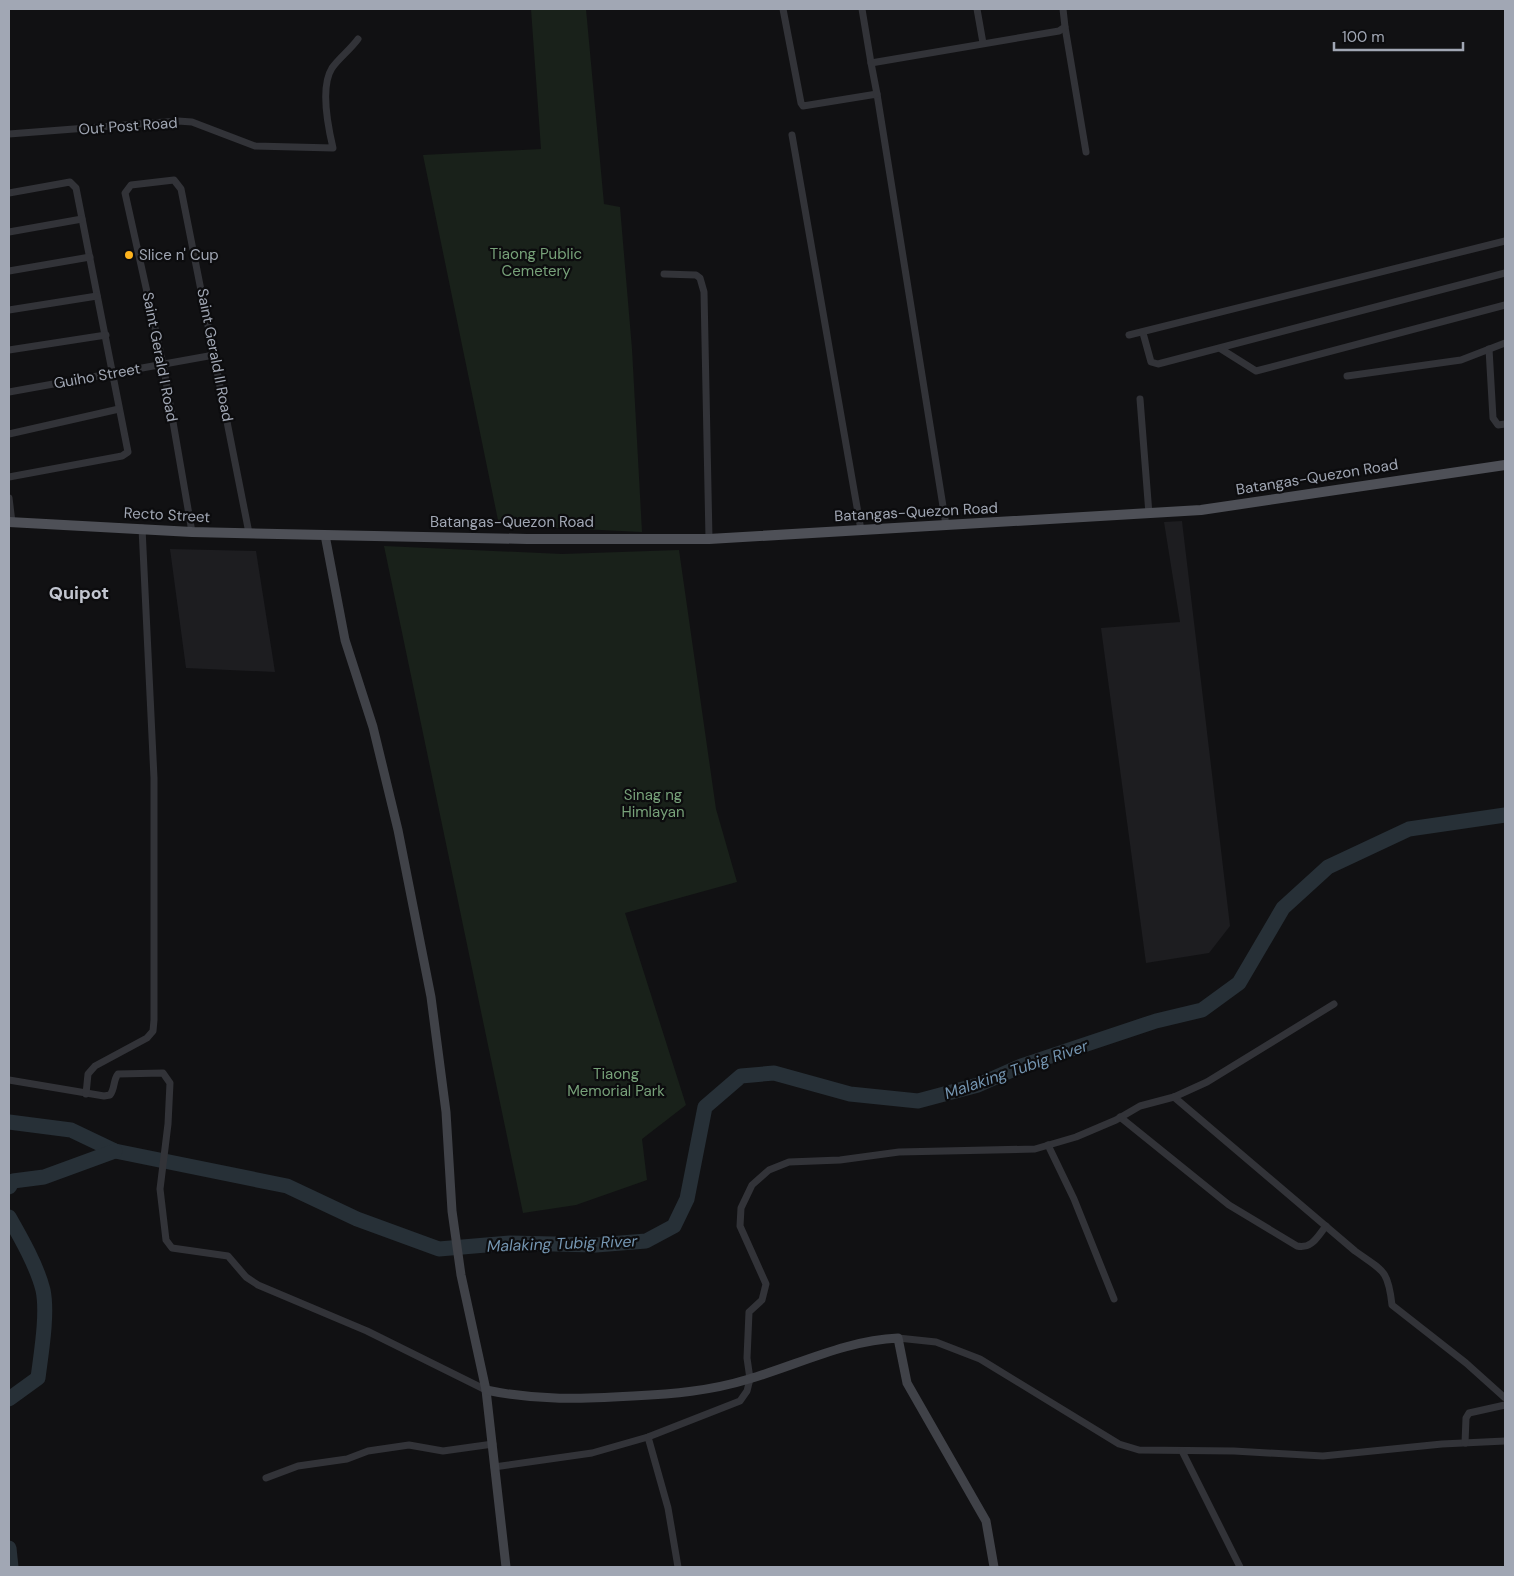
<svg xmlns="http://www.w3.org/2000/svg" width="1514" height="1576" font-family="'DM Sans',sans-serif">
<style>
.built{fill:#1d1d20}
.green{fill:#19211a}
.lines{fill:none;stroke-linecap:round;stroke-linejoin:round}
.river{stroke:#273037;stroke-width:15}
.street{stroke:#323338;stroke-width:7}
.secondary{stroke:#404248;stroke-width:9}
.primary{stroke:#4e5057;stroke-width:10}
.poi-dot{fill:#fdb31e;stroke:#0c0c0e;stroke-width:2}
.labels{text-anchor:middle;stroke-width:4.5;stroke-linejoin:round;paint-order:stroke}
.street-label{font-size:15px;fill:#a1a7b4;stroke:#0c0c0e}
.park-label{font-size:15px;fill:#77a179;stroke:#0c0c0e}
.poi-label{font-size:15px;fill:#a1a7b4;stroke:#0c0c0e;text-anchor:start}
.water-label{font-size:16px;font-style:italic;fill:#7596b2;stroke:#0c0c0e}
.quarter-label{font-size:18px;font-weight:bold;fill:#c2c6d0;stroke:#0c0c0e}
</style>
<rect width="100%" height="100%" fill="#111113"/>
<g class="built">
<polygon points="1182,521 1230,926 1209,953 1146,963 1101,628 1180,622 1164,522"/>
<polygon points="170,549 256,551 275,672 186,668"/>
</g>
<g class="green">
<polygon points="531,9 586,9 604,204 620,207 632,349 642,532 499,525 423,155 541,149"/>
<polygon points="384,546 562,554 679,550 716,809 737,882 625,913 686,1105 642,1139 647,1180 576,1205 523,1213"/>
</g>
<g class="lines">
<g class="river">
<polyline points="9,1122 71,1130 115,1151 287,1186 357,1219 439,1249 510,1243 596,1245 646,1241 674,1226 687,1199 705,1107 741,1076 774,1073 850,1094 918,1101 978,1085 1021,1066 1156,1021 1202,1010 1239,983 1283,908 1328,867 1409,829 1505,815"/>
<polyline points="9,1187 13,1181 44,1177 115,1151"/>
<path d="M9 1217C21 1238 37 1266 43 1290 48 1314 41 1354 38 1378L9 1399"/>
<polyline points="9,1548 11,1567"/>
</g>
<g class="street">
<polyline points="783,9 801,103 803,106 877,94 946,525"/>
<polyline points="862,9 871,63"/>
<polyline points="977,9 983,43"/>
<polyline points="1065,27 1086,152"/>
<polyline points="877,94 871,63 1059,31 1065,27 1063,9"/>
<path d="M9 134 178 121 192 122 255 146 333 148C328 127 320 87 332 68 339 58 350 50 358 39"/>
<polyline points="792,135 861,530"/>
<polyline points="9,193 70,182 76,188 128,452 122,456 9,477"/>
<polyline points="9,232 82,219"/>
<polyline points="9,271 90,257"/>
<polyline points="664,274 696,275 700,278 704,292 709,539"/>
<polyline points="9,310 97,296"/>
<polyline points="1143,333 1151,362 1158,364 1505,273"/>
<polyline points="1129,335 1505,241"/>
<polyline points="1221,349 1256,371 1505,305"/>
<polyline points="1489,349 1493,418 1498,425 1505,424"/>
<polyline points="9,350 106,335"/>
<polyline points="1347,376 1461,360 1505,343"/>
<polyline points="9,392 214,355"/>
<polyline points="1140,399 1149,514"/>
<polyline points="9,434 119,409"/>
<polyline points="9,498 12,522"/>
<polyline points="192,532 163,364 125,193 131,185 174,180 181,189 249,533"/>
<path d="M9 1080 104 1096 110 1095C115 1089 113 1080 118 1074L163 1073 170 1083 168 1124 160 1189 166 1240 172 1248 228 1256 246 1277 258 1285 367 1331 486 1390"/>
<polyline points="86,1094 88,1074 95,1066 147,1038 153,1031 154,1020 154,778 142,528"/>
<path d="M1174 1097 1355 1251C1383 1271 1388 1269 1392 1305L1466 1363 1505 1398"/>
<path d="M1120 1117 1229 1205 1297 1246C1312 1249 1317 1237 1326 1226"/>
<polyline points="1048,1145 1074,1199 1114,1299"/>
<polyline points="898,1338 936,1342 980,1359 1119,1444 1139,1450 1234,1451 1323,1456 1442,1444 1505,1441"/>
<polyline points="648,1437 668,1508 678,1567"/>
<polyline points="1465,1443 1466,1418 1469,1413 1505,1405"/>
<polyline points="1182,1451 1240,1567"/>
<polyline points="494,1467 592,1453 648,1437 740,1401 747,1391 750,1379 747,1358 749,1312 762,1300 766,1284 740,1226 741,1208 752,1185 769,1170 789,1162 840,1160 899,1152 1035,1149 1076,1137 1116,1120 1140,1106 1174,1097 1207,1082 1334,1004"/>
<polyline points="266,1478 298,1466 347,1459 368,1451 409,1445 443,1451 493,1444"/>
</g>
<g class="secondary">
<polyline points="325,535 345,640 373,727 398,830 431,997 446,1112 452,1211 461,1275 486,1390 506,1567"/>
<path d="M486 1390C539 1401 580 1399 633 1396 673 1394 710 1391 749 1379 797 1365 847 1340 898 1338L907 1383 986 1521 994 1567"/>
</g>
<polyline class="primary" points="9,522 192,532 325,535 527,539 709,539 1201,510 1505,465"/>
</g>
<circle class="poi-dot" cx="129" cy="255" r="5"/>
<g class="labels">
<g class="street-label">
<text transform="translate(128 126) rotate(-4)" y="5">Out Post Road</text>
<text transform="translate(215 355) rotate(79)" y="5">Saint Gerald II Road</text>
<text transform="translate(160 357) rotate(79)" y="5">Saint Gerald I Road</text>
<text transform="translate(97 376) rotate(-10)" y="5">Guiho Street</text>
<text transform="translate(1317 477) rotate(-9)" y="5">Batangas-Quezon Road</text>
<text transform="translate(916 512) rotate(-3)" y="5">Batangas-Quezon Road</text>
<text transform="translate(167 515) rotate(3)" y="5">Recto Street</text>
<text x="512" y="527">Batangas-Quezon Road</text>
</g>
<g class="park-label">
<text x="536" y="259">Tiaong Public<tspan x="536" dy="17">Cemetery</tspan></text>
<text x="653" y="800">Sinag ng<tspan x="653" dy="17">Himlayan</tspan></text>
<text x="616" y="1079">Tiaong<tspan x="616" dy="17">Memorial Park</tspan></text>
</g>
<g class="poi-label">
<text x="139" y="260">Slice n' Cup</text>
</g>
<g class="water-label">
<text transform="translate(1016 1069) rotate(-19)" y="6">Malaking Tubig River</text>
<text transform="translate(562 1243) rotate(-2)" y="6">Malaking Tubig River</text>
</g>
<g class="quarter-label">
<text x="79" y="599">Quipot</text>
</g>
</g>
<rect width="1514" height="1576" fill="none" stroke="#a1a7b4" stroke-width="20"/>
<path d="M1334 42v8h129v-8" fill="none" stroke="#a1a7b4" stroke-width="2.5"/>
<text x="1342" y="42" font-size="15" fill="#a1a7b4" stroke="#0c0c0e" stroke-width="4" paint-order="stroke">100 m</text>
</svg>
